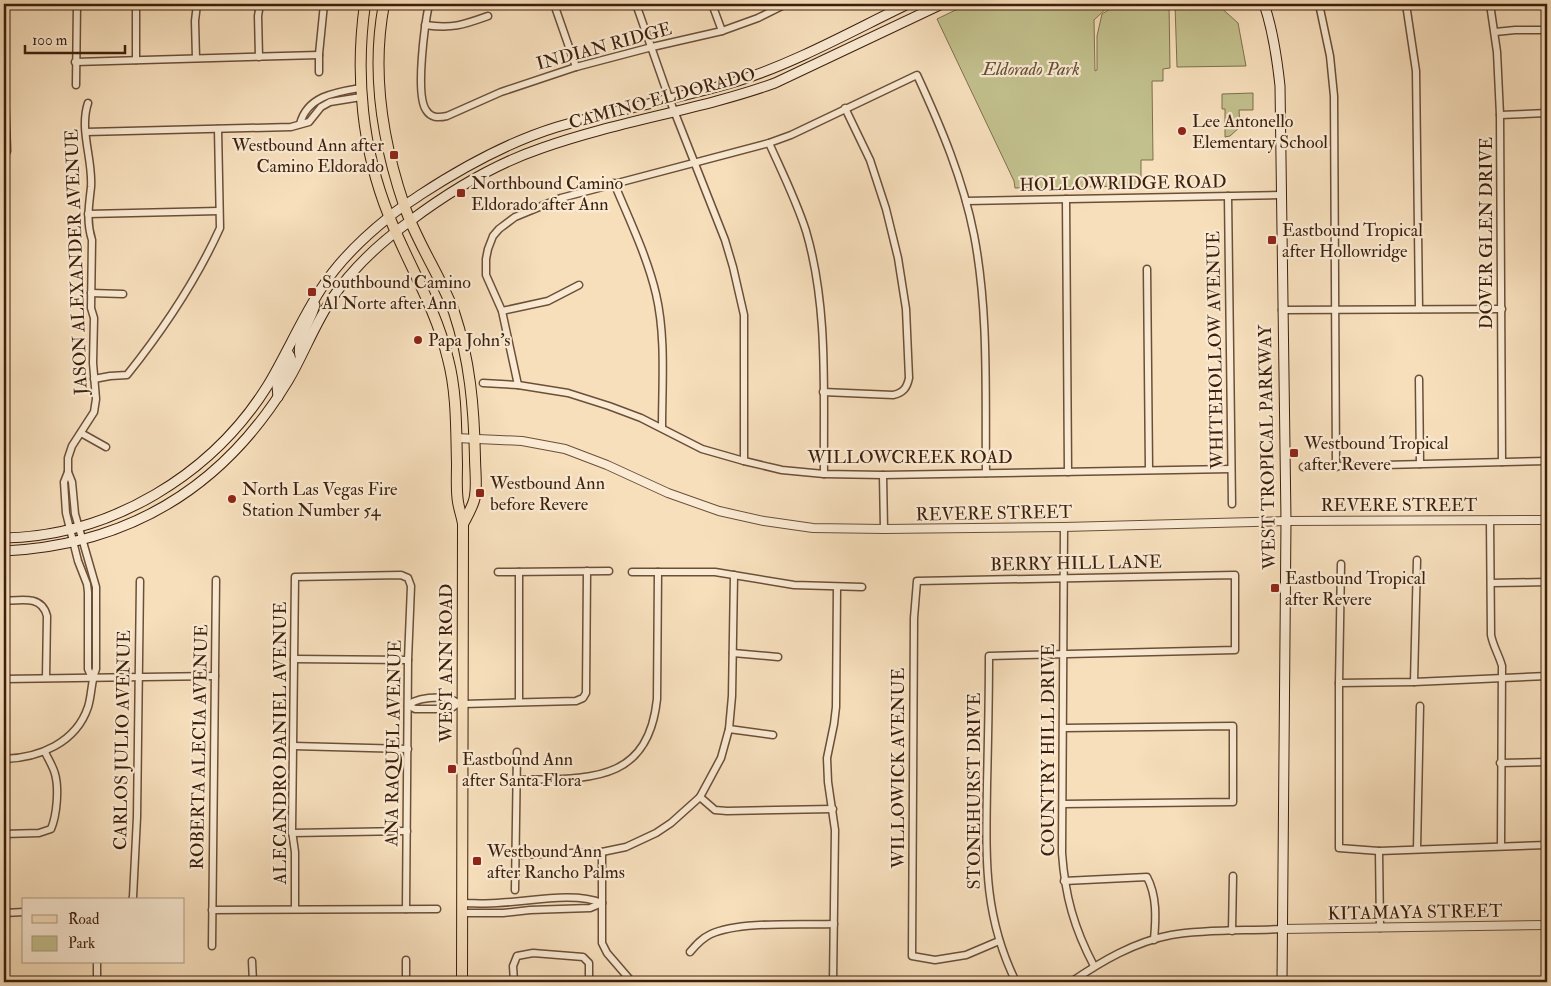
<svg xmlns="http://www.w3.org/2000/svg" width="1551" height="986" font-family="'IM FELL Double Pica',serif">
<style>
.green{fill:#c2c08d;stroke:#7f704c}
.lines{fill:none;stroke-linecap:round;stroke-linejoin:round}
.minor-casing{stroke:#6b4f38;stroke-width:9}
.tertiary-casing{stroke:#6b4f38;stroke-width:10}
.secondary-casing{stroke:#3c1f0c;stroke-width:11}
.primary-casing{stroke:#3c1f0c;stroke-width:12}
.minor{stroke:#faead3;stroke-width:6}
.tertiary{stroke:#faead3;stroke-width:8}
.secondary{stroke:#faead3;stroke-width:9}
.primary{stroke:#f7dfbc;stroke-width:10}
.poi-dot{fill:#8f2418;stroke:#faead3;stroke-width:2}
.labels{text-anchor:middle;stroke-width:4.5;stroke-linejoin:round;paint-order:stroke}
.street-label{font-size:18px;fill:#3c1f0c;stroke:#faead3}
.park-label{font-size:18px;font-style:italic;fill:#644f33;stroke:#faead3}
.poi-label{font-size:18px;fill:#3c1f0c;stroke:#faead3;text-anchor:start}
</style>
<rect width="100%" height="100%" fill="#f7dfbc"/>
<filter id="stains"><feTurbulence type="fractalNoise" baseFrequency=".004" numOctaves="4"/><feColorMatrix values="0 0 0 0 .2 0 0 0 0 .09 0 0 0 0 .02 0 0 0 .5 -.17"/></filter>
<radialGradient id="worn" r=".72"><stop offset=".6" stop-color="#630" stop-opacity="0"/><stop offset="1" stop-color="#630" stop-opacity=".3"/></radialGradient>
<g class="green">
<polygon points="968,4 1111,4 1094,20 1095,71 1097,70 1097,36 1102,14 1118,4 1169,4 1170,68 1163,69 1163,81 1152,81 1153,160 1141,160 1141,186 1015,188 1014,181 937,19"/>
<polygon points="1175,4 1218,5 1238,23 1246,66 1177,67"/>
<polygon points="1253,93 1253,110 1239,110 1240,127 1230,136 1225,137 1225,109 1222,109 1222,94"/>
</g>
<g class="lines">
<g class="minor-casing">
<g id="minor">
<path d="M429 4C425 23 415 94 426 110 431 118 438 118 447 116L501 92 576 67 652 47 722 31 758 18 786 4"/>
<polyline points="554,4 576,67"/>
<polyline points="636,4 669,98 725,240 733,267 744,315 744,461"/>
<polyline points="712,4 722,31"/>
<polyline points="1319,4 1330,56 1334,96 1336,467"/>
<polyline points="1406,4 1416,71 1419,309"/>
<polyline points="1490,4 1497,52 1500,115 1502,462"/>
<path d="M425 25C452 29 463 25 488 16"/>
<polyline points="1495,32 1515,30 1547,30"/>
<polyline points="259,57 258,16 260,4"/>
<polyline points="196,58 195,21 197,4"/>
<polyline points="136,60 136,4"/>
<polyline points="75,62 319,55"/>
<polyline points="4,63 7,151 4,158"/>
<polyline points="319,72 319,54 324,4"/>
<polyline points="76,85 77,4"/>
<path d="M88 103C79 130 93 159 91 187 89 206 86 221 92 240L91 308 94 318 93 363 96 399 94 412 72 446 68 458V472L64 482 66 513 78 561 87 584 88 592V669L92 678"/>
<polyline points="1500,115 1547,113"/>
<path d="M300 124C307 96 336 92 360 88"/>
<polyline points="86,132 291,127 309,122 321,107 330,102 361,97"/>
<path d="M769 143C782 172 796 200 806 231 829 309 823 394 824 474"/>
<path d="M614 183C629 219 647 256 656 294 666 337 662 384 662 428"/>
<polyline points="1228,196 1232,504"/>
<polyline points="1066,199 1068,472"/>
<polyline points="966,201 1281,195"/>
<polyline points="88,214 219,211"/>
<polyline points="1147,269 1149,470"/>
<polyline points="91,293 123,294"/>
<polyline points="1282,310 1502,309"/>
<polyline points="502,311 548,301 579,285"/>
<path d="M94 379 110 376 127 375C163 330 196 281 220 228L218 129"/>
<polyline points="1419,379 1420,464"/>
<polyline points="483,383 518,385 568,393 609,406 641,418 702,449 744,461 782,470 824,474 883,475 1231,469"/>
<path d="M518 385 502 311 486 275V259L488 249 493 236 499 229 515 217 561 198 769 143 791 135 917 75C941 127 963 179 974 235 989 313 985 394 986 473"/>
<path d="M823 392 893 395C903 393 907 388 909 378L906 309 898 258 886 209 870 160 845 108"/>
<polyline points="81,433 106,447"/>
<polyline points="1303,467 1547,461"/>
<polyline points="883,475 884,529"/>
<path d="M1490 520 1491 635C1493 646 1499 655 1502 666L1501 845"/>
<path d="M1064 527 1062 853C1065 896 1074 928 1094 966"/>
<polyline points="1341,564 1339,683 1339,848 1379,851 1547,845"/>
<polyline points="498,572 609,571"/>
<polyline points="632,572 715,572 794,585 862,587"/>
<polyline points="1491,583 1547,582"/>
<path d="M4 601C21 600 42 595 47 616L46 678"/>
<polyline points="733,653 778,657"/>
<polyline points="294,659 408,660"/>
<polyline points="4,679 215,676"/>
<polyline points="1414,682 1417,560"/>
<polyline points="1339,683 1414,682 1547,676"/>
<polyline points="519,702 519,572"/>
<path d="M457 704 450 709H415L408 705C419 697 435 697 448 698 454 699 456 704 463 704L576 701 583 698 586 693 587 571"/>
<polyline points="729,729 773,735"/>
<polyline points="293,746 408,749"/>
<path d="M4 759C39 758 76 743 88 707 92 694 91 681 96 669V587L75 514 72 482 68 472"/>
<polyline points="1500,763 1547,762"/>
<path d="M517 780C585 778 648 786 657 699L658 572"/>
<polyline points="700,797 715,810 727,811 833,809"/>
<polyline points="1063,804 1233,802 1233,726 1064,728"/>
<polyline points="292,833 407,831"/>
<path d="M4 834 39 833 51 829C57 815 59 788 55 774 53 766 48 759 45 752"/>
<polyline points="1417,849 1420,706"/>
<polyline points="1379,851 1380,928"/>
<polyline points="602,852 602,943 607,953 632,982"/>
<polyline points="516,855 602,852 626,847 656,833 671,823 700,797 721,758 729,729 732,696 734,575"/>
<path d="M1064 881 1147 877C1157 896 1156 918 1154 940"/>
<polyline points="515,890 517,752"/>
<polyline points="132,900 133,897 137,817 140,581"/>
<path d="M462 903C474 903 485 904 497 903 528 902 573 891 602 903"/>
<polyline points="295,909 295,852 292,831 295,577 401,575 408,578 411,586 408,660 406,909"/>
<polyline points="212,910 437,909"/>
<polyline points="4,913 24,912"/>
<polyline points="462,913 503,913 530,910 590,908 602,903"/>
<polyline points="1232,931 1233,876"/>
<path d="M999 941 966 955 935 960 912 956 914 618 917 581 1235 575V650L989 656C989 699 988 742 987 785 986 858 983 915 1016 982"/>
<polyline points="212,946 216,580"/>
<path d="M690 952C696 945 702 938 711 934 740 921 800 925 834 924"/>
<polyline points="252,961 253,982"/>
<polyline points="97,982 97,963"/>
<polyline points="406,982 406,960"/>
<polyline points="514,982 513,966 517,956 533,953 583,957 589,963 589,982"/>
<polyline points="833,982 835,830 828,782 827,758 834,724 836,707 837,587"/>
<path d="M1071 982C1102 961 1134 942 1171 935 1208 929 1246 931 1282 929"/>
</g>
</g>
<g class="tertiary-casing">
<g id="tertiary">
<polyline points="456,438 522,441 565,449 607,465 668,493 719,511 764,521 813,528 884,529 1064,527 1286,521 1547,520"/>
<polyline points="1282,929 1547,925"/>
</g>
</g>
<g class="secondary-casing">
<g id="secondary">
<path d="M1264 4C1273 30 1277 58 1280 86L1286 521 1282 982"/>
<path d="M300 356C296 339 311 321 315 305"/>
<polyline points="278,397 277,386 291,360 290,356 287,351"/>
<path d="M4 538C111 536 212 475 268 385 287 353 301 320 321 289 338 262 364 237 389 217 398 209 410 202 420 195 463 167 508 142 557 127 617 109 679 99 738 81 797 62 852 31 908 4"/>
<path d="M4 551C128 545 223 488 288 381 304 354 315 323 333 297 353 268 381 242 410 221 450 191 495 164 542 148 618 121 700 110 775 83L942 4"/>
</g>
</g>
<g class="primary-casing">
<g id="primary">
<path d="M365 4C355 75 362 149 389 216 408 264 436 308 448 359 457 393 456 429 457 464 457 476 456 490 458 502 459 509 462 517 463 524L462 982"/>
<path d="M384 4C371 72 382 140 404 205 417 243 440 275 454 312 470 360 474 408 475 458 475 470 477 484 475 496 474 505 467 516 463 524"/>
</g>
</g>
<use href="#minor" class="minor"/>
<use href="#tertiary" class="tertiary"/>
<use href="#secondary" class="secondary"/>
<use href="#primary" class="primary"/>
</g>
<g class="poi-dot">
<circle cx="1182" cy="131" r="5"/>
<rect x="389" y="150" width="10" height="10" rx="2.5"/>
<rect x="456" y="188" width="10" height="10" rx="2.5"/>
<rect x="1267" y="235" width="10" height="10" rx="2.5"/>
<rect x="307" y="287" width="10" height="10" rx="2.5"/>
<circle cx="418" cy="340" r="5"/>
<rect x="1289" y="448" width="10" height="10" rx="2.5"/>
<rect x="475" y="488" width="10" height="10" rx="2.5"/>
<circle cx="232" cy="499" r="5"/>
<rect x="1270" y="583" width="10" height="10" rx="2.5"/>
<rect x="447" y="764" width="10" height="10" rx="2.5"/>
<rect x="472" y="856" width="10" height="10" rx="2.5"/>
</g>
<g class="labels">
<g class="street-label">
<text transform="translate(604 46) rotate(-15)" y="6">INDIAN RIDGE</text>
<text transform="translate(662 98) rotate(-15)" y="6">CAMINO ELDORADO</text>
<text transform="translate(1123 183) rotate(-1)" y="6">HOLLOWRIDGE ROAD</text>
<text transform="translate(1486 233) rotate(-90)" y="6">DOVER GLEN DRIVE</text>
<text transform="translate(76 262) rotate(-92)" y="6">JASON ALEXANDER AVENUE</text>
<text transform="translate(1215 350) rotate(-91)" y="6">WHITEHOLLOW AVENUE</text>
<text transform="translate(1267 447) rotate(-91)" y="6">WEST TROPICAL PARKWAY</text>
<text x="910" y="463">WILLOWCREEK ROAD</text>
<text x="1399" y="511">REVERE STREET</text>
<text transform="translate(994 513) rotate(-1)" y="6">REVERE STREET</text>
<text transform="translate(1076 563) rotate(-1)" y="6">BERRY HILL LANE</text>
<text transform="translate(446 663) rotate(-90)" y="6">WEST ANN ROAD</text>
<text transform="translate(122 740) rotate(-89)" y="6">CARLOS JULIO AVENUE</text>
<text transform="translate(280 743) rotate(-90)" y="6">ALECANDRO DANIEL AVENUE</text>
<text transform="translate(393 743) rotate(-89)" y="6">ANA RAQUEL AVENUE</text>
<text transform="translate(199 747) rotate(-89)" y="6">ROBERTA ALECIA AVENUE</text>
<text transform="translate(1048 750) rotate(-90)" y="6">COUNTRY HILL DRIVE</text>
<text transform="translate(898 768) rotate(-90)" y="6">WILLOWICK AVENUE</text>
<text transform="translate(974 791) rotate(-90)" y="6">STONEHURST DRIVE</text>
<text transform="translate(1415 912) rotate(-1)" y="6">KITAMAYA STREET</text>
</g>
<g class="park-label">
<text x="1031" y="75">Eldorado Park</text>
</g>
<g class="poi-label">
<text x="1192" y="127">Lee Antonello<tspan x="1192" dy="21">Elementary School</tspan></text>
<text x="384" y="151" text-anchor="end">Westbound Ann after<tspan x="384" dy="21">Camino Eldorado</tspan></text>
<text x="471" y="189">Northbound Camino<tspan x="471" dy="21">Eldorado after Ann</tspan></text>
<text x="1282" y="236">Eastbound Tropical<tspan x="1282" dy="21">after Hollowridge</tspan></text>
<text x="322" y="288">Southbound Camino<tspan x="322" dy="21">Al Norte after Ann</tspan></text>
<text x="428" y="346">Papa John's</text>
<text x="1304" y="449">Westbound Tropical<tspan x="1304" dy="21">after Revere</tspan></text>
<text x="490" y="489">Westbound Ann<tspan x="490" dy="21">before Revere</tspan></text>
<text x="242" y="495">North Las Vegas Fire<tspan x="242" dy="21">Station Number 54</tspan></text>
<text x="1285" y="584">Eastbound Tropical<tspan x="1285" dy="21">after Revere</tspan></text>
<text x="462" y="765">Eastbound Ann<tspan x="462" dy="21">after Santa Flora</tspan></text>
<text x="487" y="857">Westbound Ann<tspan x="487" dy="21">after Rancho Palms</tspan></text>
</g>
</g>
<rect width="1551" height="986" fill="none" stroke="#f7dfbc" stroke-width="20"/>
<rect x="5" y="5" width="1541" height="976" fill="none" stroke="#3c1f0c" stroke-width="2.5"/>
<rect x="10" y="10" width="1531" height="966" fill="none" stroke="#3c1f0c"/>
<rect x="22" y="898" width="162" height="65" fill="#faead3" stroke="#ae9983"/>
<rect x="32" y="915" width="25" height="8" fill="#f7dfbc" stroke="#ae9983"/>
<text x="68" y="924" font-size="15" fill="#3c1f0c">Road</text>
<rect x="32" y="936" width="25" height="15" fill="#c2c08d" stroke="#ae9983"/>
<text x="68" y="948" font-size="15" fill="#3c1f0c">Park</text>
<path d="M25 45v8h100v-8" fill="none" stroke="#3c1f0c" stroke-width="2.5"/>
<text x="32" y="45" font-size="15" fill="#3c1f0c" stroke="#faead3" stroke-width="4" paint-order="stroke">100 m</text>
<rect width="100%" height="100%" filter="url(#stains)"/>
<rect width="100%" height="100%" fill="url(#worn)"/>
</svg>
